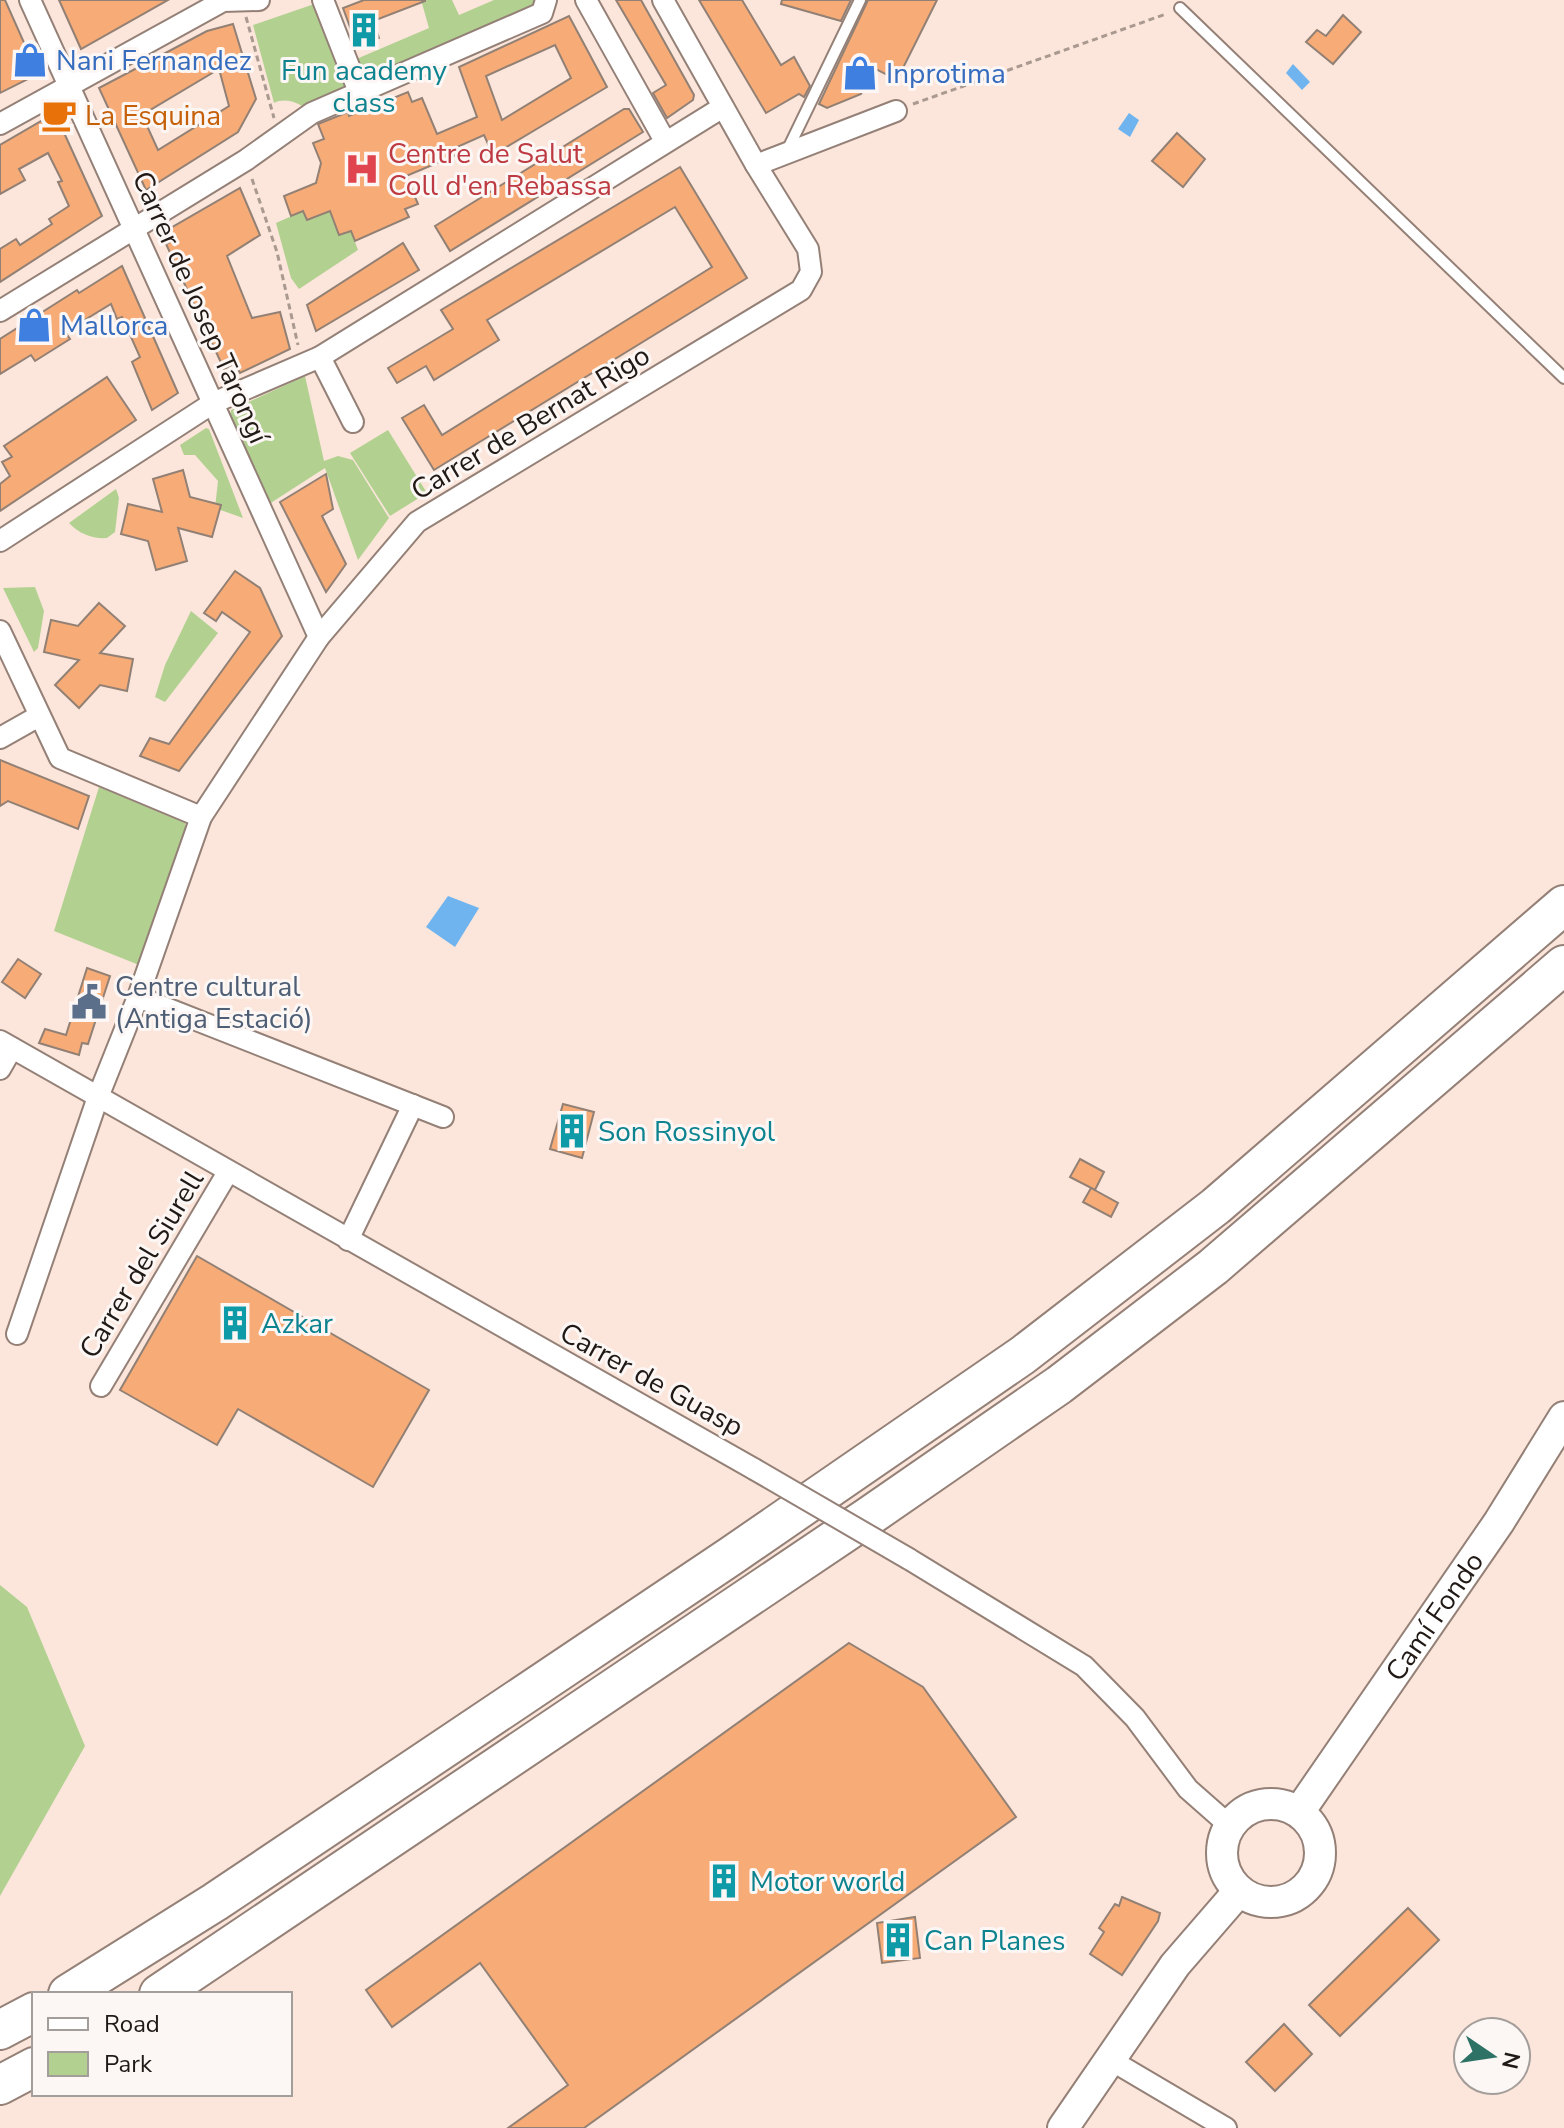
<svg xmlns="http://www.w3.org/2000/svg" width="1564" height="2128" font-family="'Nunito Sans',sans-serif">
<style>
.green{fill:#b2d191}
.water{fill:#6fb4ef}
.building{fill:#f7ac78;stroke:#928074;stroke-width:2;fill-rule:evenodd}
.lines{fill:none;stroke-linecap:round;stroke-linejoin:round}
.lane-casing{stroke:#948077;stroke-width:14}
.street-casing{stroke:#948077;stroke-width:24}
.secondary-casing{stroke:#948077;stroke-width:34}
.highway-casing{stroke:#948077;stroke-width:42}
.path{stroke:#a99990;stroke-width:3;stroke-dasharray:6 4;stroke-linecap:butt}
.lane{stroke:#fff;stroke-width:10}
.street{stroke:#fff;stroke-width:20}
.secondary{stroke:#fff;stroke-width:30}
.highway{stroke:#fff;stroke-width:38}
.street-bridge-casing{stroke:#948077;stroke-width:24;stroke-linecap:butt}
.street-bridge{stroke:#fff;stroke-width:20}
.labels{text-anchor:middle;stroke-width:6;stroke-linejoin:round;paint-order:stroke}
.shop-label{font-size:28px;fill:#366cbe;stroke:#fcf7f5;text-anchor:start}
.culture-label{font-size:28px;fill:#0d838f;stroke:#fcf7f5;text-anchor:start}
.food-label{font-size:28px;fill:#c56008;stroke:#fcf7f5;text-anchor:start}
.health-label{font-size:28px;fill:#be3a42;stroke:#fcf7f5;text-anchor:start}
.street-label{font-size:28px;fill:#201915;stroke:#fcf7f5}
.service-label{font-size:28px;fill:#4e5e75;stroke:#fcf7f5;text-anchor:start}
</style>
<rect width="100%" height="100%" fill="#fce6db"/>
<g class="green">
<path d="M421 0H452L459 15 494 0H540L541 5 309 111C299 103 286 97 274 103L253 25 320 2 354 60 429 28Z"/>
<polygon points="338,196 332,219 339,235 351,231 358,250 299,289 291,278 276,223 303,211 307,220 325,213"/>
<polygon points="305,376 324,461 338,456 353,460 389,518 358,560 325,468 266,506 230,417 231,410"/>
<polygon points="206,428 209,429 243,518 215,508 218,481 195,455 184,455 180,445"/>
<polygon points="388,430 427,493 390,516 350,453"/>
<path d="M116 489 119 498 115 532 107 538C93 539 79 534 69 523Z"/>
<polygon points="35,587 44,611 38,648 34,652 3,588"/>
<polygon points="191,611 218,633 165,702 155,697 165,665"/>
<polygon points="99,787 185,823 187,832 139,965 54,931"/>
<polygon points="0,1585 27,1607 85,1746 0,1896"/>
</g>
<g class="water">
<polygon points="1293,64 1310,82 1302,90 1286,73"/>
<polygon points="1129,113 1139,120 1130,137 1118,129"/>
<polygon points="448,896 479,908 455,947 426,927"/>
</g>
<g class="building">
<polygon points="0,0 5,0 38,74 0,93"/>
<polygon points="59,0 168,0 81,49"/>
<polygon points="364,0 425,0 425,1 373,21 379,38 357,46 343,8"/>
<polygon points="616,0 641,0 694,95 693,100 667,118 653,93 666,85"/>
<polygon points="699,0 742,0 781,65 794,57 810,86 804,97 799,94 766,113"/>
<polygon points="782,0 851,0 841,21 781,4"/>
<polygon points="868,0 937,0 897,80 874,68 861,94 827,108 819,104"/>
<polygon points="1343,15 1361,32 1333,64 1306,42 1317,30 1326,36"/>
<path d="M569 16 607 87 493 155 484 135 457 147 459 154 406 176 418 204 405 209 409 217 355 241 351 231 339 235 330 211 307 220 303 211 291 216 284 196 316 183 321 163 313 143 324 139 318 124 348 112 349 116 408 92 412 102 422 98 437 134 477 117 459 67ZM555 45 571 78 502 120 486 76Z"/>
<path d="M233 24 256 99 238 132 146 190 99 88 207 31ZM219 69 229 106 158 150 142 115Z"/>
<polygon points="624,109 629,109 643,132 450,251 435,226"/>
<polygon points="55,113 102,216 0,282 0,249 16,239 20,245 52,224 49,219 69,206 58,182 62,181 48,153 19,169 25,180 0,194 0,145"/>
<polygon points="1177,133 1205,159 1183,187 1152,161"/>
<polygon points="680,167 747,278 434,470 402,418 424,405 442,435 712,267 675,207 487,320 499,340 434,380 426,366 397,383 388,368 453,329 441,310"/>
<polygon points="240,188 260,235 227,256 252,318 280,312 290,349 240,373 235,363 224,369 166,244 174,240 169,229"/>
<polygon points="403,243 419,270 316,331 307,305"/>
<polygon points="122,266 178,393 152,410 132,362 140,357 122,317 117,319 111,304 65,332 70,339 35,361 31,355 0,374 0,339 77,290 79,293"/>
<polygon points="107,377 136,420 0,511 0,484 10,476 2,462 12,457 4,446"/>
<polygon points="183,470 190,497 221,505 212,537 178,528 187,561 156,570 148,541 121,534 128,504 162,512 153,479"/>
<polygon points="326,474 333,509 322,516 346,564 326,592 280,502"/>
<polygon points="235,571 260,588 282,636 179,771 140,756 150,738 169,744 250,632 222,612 216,621 204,613"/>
<polygon points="99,603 125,626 100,653 133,659 127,691 100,685 79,708 55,685 79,660 44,652 51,620 78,626"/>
<polygon points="0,760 89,796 78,829 8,801 0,806"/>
<polygon points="18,959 41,974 25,998 2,982"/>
<polygon points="87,968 110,976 88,1044 82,1043 79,1055 39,1043 45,1029 66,1035"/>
<polygon points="563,1104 594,1112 582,1158 550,1149"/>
<polygon points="1080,1159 1104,1172 1095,1190 1070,1177"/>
<polygon points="1091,1188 1118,1203 1111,1217 1083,1202"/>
<polygon points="197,1256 429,1390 373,1487 238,1409 217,1445 120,1390"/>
<polygon points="849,1643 923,1687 1016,1817 584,2128 508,2128 568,2085 480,1963 392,2027 366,1990"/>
<polygon points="1122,1897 1160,1913 1158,1921 1122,1975 1090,1954 1104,1932 1099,1928 1115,1904 1119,1906"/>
<polygon points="1408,1908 1439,1940 1340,2036 1309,2005"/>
<polygon points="915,1917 920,1958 882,1963 877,1923"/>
<polygon points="1284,2024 1312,2054 1275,2091 1246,2062"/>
</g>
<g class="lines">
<g class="lane-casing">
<g id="lane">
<polyline points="1180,8 1564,378"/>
<polyline points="786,153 860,0"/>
</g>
</g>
<g class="street-casing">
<g id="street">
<polyline points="30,0 319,637"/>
<polyline points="323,0 359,92"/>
<polyline points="586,0 665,141"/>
<polyline points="0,124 223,1 259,0"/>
<polyline points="756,165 896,111"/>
<polyline points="0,311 246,160 312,113 542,13 546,0"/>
<polyline points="320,357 353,422"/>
<polyline points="0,541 213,403 320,357 723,107"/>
<polyline points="0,631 60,758 201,817"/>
<polyline points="0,738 39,716"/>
<polyline points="138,997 201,817 319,637 417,522 801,290 811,272 808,249 756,165 663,0"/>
<polyline points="0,1041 754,1469"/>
<polyline points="0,1069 12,1048"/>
<polyline points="348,1240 413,1105"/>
<polyline points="17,1334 98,1097 138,997 443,1117"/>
<polyline points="101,1386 228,1172"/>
<polyline points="909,1559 1084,1666 1135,1718 1188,1789 1230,1826"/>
<polyline points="1109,2059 1226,2128"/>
</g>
</g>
<g class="secondary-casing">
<g id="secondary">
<circle cx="1271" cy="1853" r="49"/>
<path id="s1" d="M1299 1812 1499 1522 1564 1417"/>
<polyline points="1063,2128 1175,1965 1239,1891"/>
</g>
</g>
<g class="highway-casing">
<g id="highway">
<polyline points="68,1994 215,1902 731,1556 1023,1355 1216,1206 1564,905"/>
<polyline points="159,1994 868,1517 1059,1385 1213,1267 1564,965"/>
<polyline points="0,2030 34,2012"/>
<polyline points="0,2085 34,2067"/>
</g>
</g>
<g class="path">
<polyline points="246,17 274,118"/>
<polyline points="913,104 1166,14"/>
<polyline points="252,179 277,252 298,345"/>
</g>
<use href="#lane" class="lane"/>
<use href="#street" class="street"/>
<use href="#secondary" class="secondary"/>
<use href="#highway" class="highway"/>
<g class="street-bridge-casing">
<polyline id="street-bridge" points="754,1469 909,1559"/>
</g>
<use href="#street-bridge" class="street-bridge"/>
</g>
<defs>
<g id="building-bare" transform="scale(2.76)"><path d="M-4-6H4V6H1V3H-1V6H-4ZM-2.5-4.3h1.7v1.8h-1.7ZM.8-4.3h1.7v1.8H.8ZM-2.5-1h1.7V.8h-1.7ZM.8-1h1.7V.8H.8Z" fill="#0f9aa8" stroke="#fcf7f5" stroke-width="2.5" paint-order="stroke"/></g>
<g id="shop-bare" transform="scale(2.76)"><path d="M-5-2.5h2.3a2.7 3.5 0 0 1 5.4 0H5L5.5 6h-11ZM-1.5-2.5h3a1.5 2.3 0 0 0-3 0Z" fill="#3f7fe0" stroke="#fcf7f5" stroke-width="2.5" paint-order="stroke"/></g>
<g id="cafe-bare" transform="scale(2.76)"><path d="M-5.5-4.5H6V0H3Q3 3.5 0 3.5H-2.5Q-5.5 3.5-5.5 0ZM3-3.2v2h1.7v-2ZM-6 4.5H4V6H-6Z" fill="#e8710a" stroke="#fcf7f5" stroke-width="2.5" paint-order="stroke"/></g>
<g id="hospital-bare" transform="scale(2.76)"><path d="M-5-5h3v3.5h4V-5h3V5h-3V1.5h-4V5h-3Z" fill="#e0444e" stroke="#fcf7f5" stroke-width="2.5" paint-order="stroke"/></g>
<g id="civic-bare" transform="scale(2.76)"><path d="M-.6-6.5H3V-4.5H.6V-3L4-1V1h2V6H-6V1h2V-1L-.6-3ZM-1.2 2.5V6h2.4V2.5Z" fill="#5c6f8a" stroke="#fcf7f5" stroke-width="2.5" paint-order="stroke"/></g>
</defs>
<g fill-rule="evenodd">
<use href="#building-bare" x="364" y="30"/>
<use href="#shop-bare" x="30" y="60"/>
<use href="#shop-bare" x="860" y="73"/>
<use href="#cafe-bare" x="59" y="115"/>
<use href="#hospital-bare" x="362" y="169"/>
<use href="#shop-bare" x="34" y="325"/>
<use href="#civic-bare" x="89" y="1002"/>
<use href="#building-bare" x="572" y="1131"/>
<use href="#building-bare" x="235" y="1323"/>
<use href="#building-bare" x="724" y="1881"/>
<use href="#building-bare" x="898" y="1940"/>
</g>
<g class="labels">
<g class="shop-label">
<text x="56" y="70">Nani Fernandez</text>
<text x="886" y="83">Inprotima</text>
<text x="60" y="335">Mallorca</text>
</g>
<g class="culture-label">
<text x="364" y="80" text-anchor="middle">Fun academy<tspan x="364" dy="32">class</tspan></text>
<text x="598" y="1141">Son Rossinyol</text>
<text x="261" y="1333">Azkar</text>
<text x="750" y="1891">Motor world</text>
<text x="924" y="1950">Can Planes</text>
</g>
<g class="food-label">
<text x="85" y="125">La Esquina</text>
</g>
<g class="health-label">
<text x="388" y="163">Centre de Salut<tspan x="388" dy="32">Coll d'en Rebassa</tspan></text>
</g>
<g class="street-label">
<text transform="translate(201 307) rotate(66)" y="10">Carrer de Josep Tarongí</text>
<text transform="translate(530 422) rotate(-31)" y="10">Carrer de Bernat Rigo</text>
<text transform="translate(141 1264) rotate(-59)" y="10">Carrer del Siurell</text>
<text transform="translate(652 1379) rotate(29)" y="10">Carrer de Guasp</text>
<text dy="10" stroke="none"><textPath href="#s1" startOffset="238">Camí Fondo</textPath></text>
</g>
<g class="service-label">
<text x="115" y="996">Centre cultural<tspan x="115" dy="32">(Antiga Estació)</tspan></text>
</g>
</g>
<rect x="32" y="1992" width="260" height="104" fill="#fcf7f5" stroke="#a49e9b" stroke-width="2"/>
<rect x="48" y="2018" width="40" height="12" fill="#ffffff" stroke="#a49e9b" stroke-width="2"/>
<text x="104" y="2032" font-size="24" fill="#201915">Road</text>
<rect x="48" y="2052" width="40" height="24" fill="#b2d191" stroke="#a49e9b" stroke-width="2"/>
<text x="104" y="2072" font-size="24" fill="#201915">Park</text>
<g transform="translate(1492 2056) rotate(103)"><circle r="38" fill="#fcf7f5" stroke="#a49e9b" stroke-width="2"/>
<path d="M0-6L14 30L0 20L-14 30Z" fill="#2e7265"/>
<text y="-12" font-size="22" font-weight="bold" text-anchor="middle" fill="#201915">N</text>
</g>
</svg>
